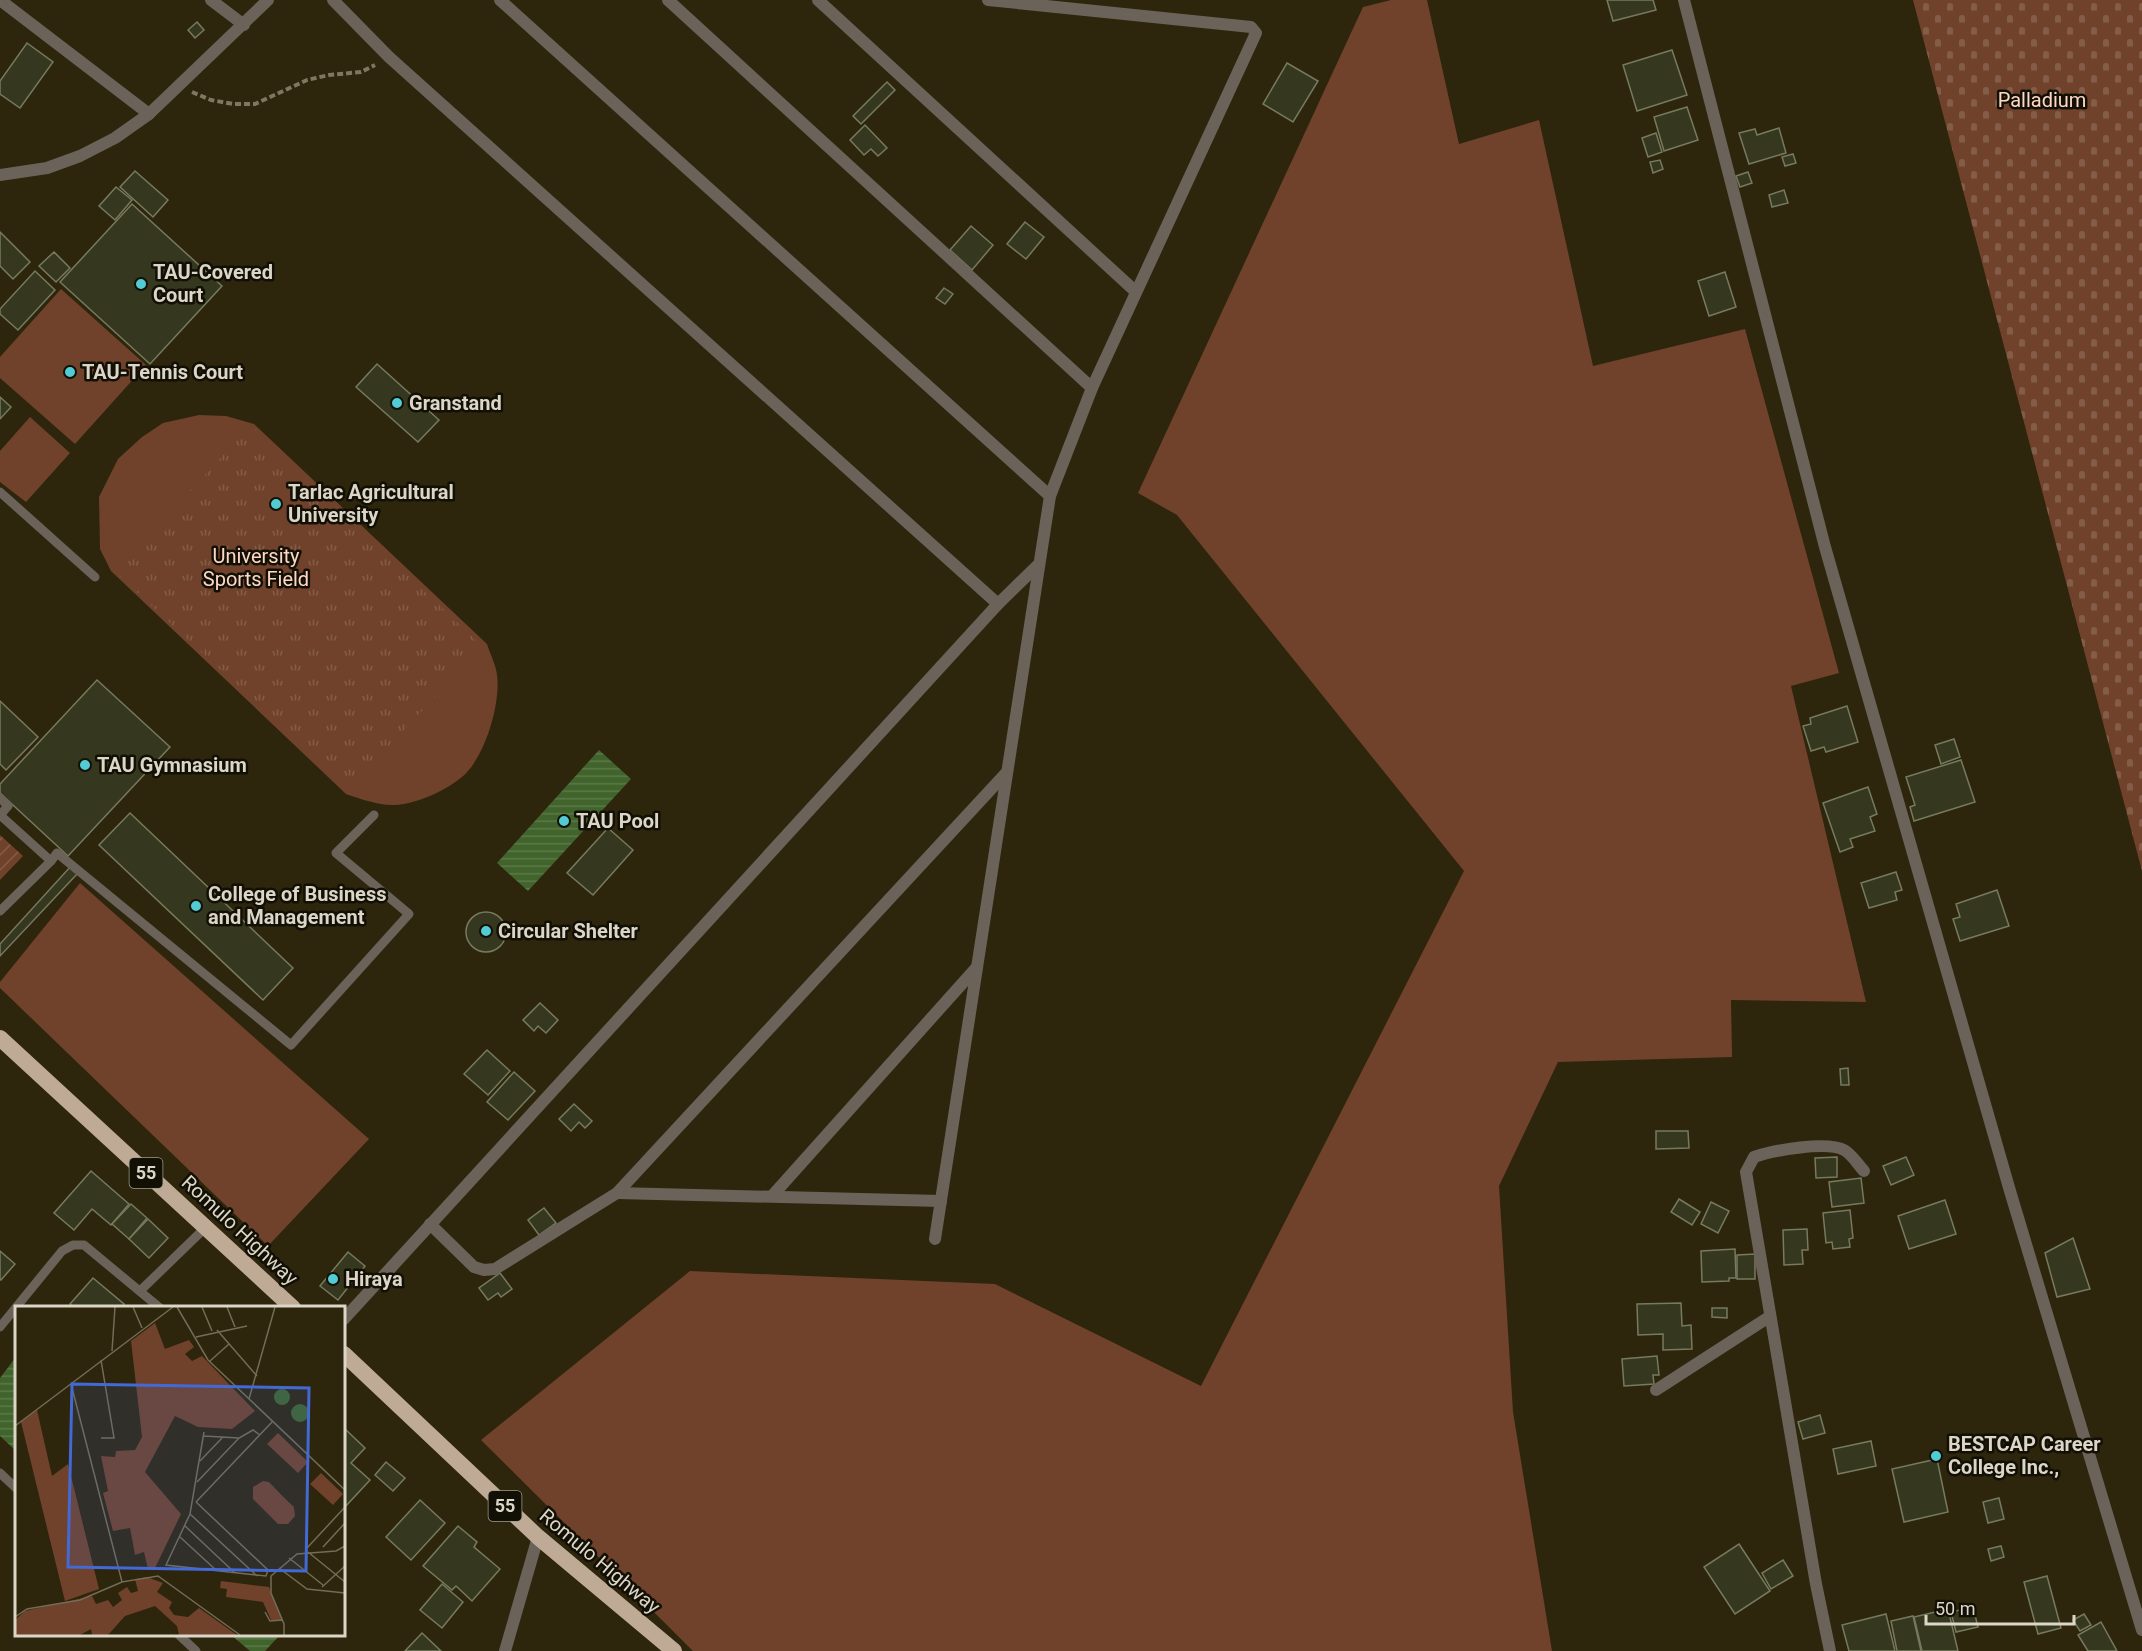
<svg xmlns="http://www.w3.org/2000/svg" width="2142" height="1651" font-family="Roboto,sans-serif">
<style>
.grass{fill:#70422b}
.cemetery{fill:url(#cemetery-stones)}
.park{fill:url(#park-tufts)}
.garden{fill:url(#garden-furrows)}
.water{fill:url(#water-rules)}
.building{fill:#35381f;stroke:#767a5e;stroke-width:1.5}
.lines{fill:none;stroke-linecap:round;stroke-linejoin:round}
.path{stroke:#7e7863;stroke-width:4;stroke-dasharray:6 3;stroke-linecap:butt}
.service{stroke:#6b6259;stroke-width:9}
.minor{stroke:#6b6259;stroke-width:12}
.tertiary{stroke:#6b6259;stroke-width:12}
.trunk{stroke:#bfaa95;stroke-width:16}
.poi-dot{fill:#51ccd5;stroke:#120f05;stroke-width:2}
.labels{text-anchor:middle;stroke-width:5;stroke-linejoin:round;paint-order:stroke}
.shield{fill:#120f05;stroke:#9f9a8d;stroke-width:1.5}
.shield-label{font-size:18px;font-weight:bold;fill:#dbd6c7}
.park-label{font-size:20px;fill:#fed8c5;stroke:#120f05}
.poi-label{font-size:20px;font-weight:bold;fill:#dbd6c7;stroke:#120f05;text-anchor:start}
.street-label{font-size:20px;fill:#dbd6c7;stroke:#120f05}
.inset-road{fill:none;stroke:#736c57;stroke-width:1.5}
.view{fill:#4369d5;fill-opacity:0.15;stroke:#4369d5;stroke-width:3}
.inset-edge{fill:none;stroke:#dbd6c7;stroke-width:3}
</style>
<defs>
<pattern id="cemetery-stones" width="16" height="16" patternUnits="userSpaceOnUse" patternTransform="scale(1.5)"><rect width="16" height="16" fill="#70422b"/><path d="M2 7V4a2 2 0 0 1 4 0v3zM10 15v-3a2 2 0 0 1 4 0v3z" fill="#845d48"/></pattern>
<pattern id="park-tufts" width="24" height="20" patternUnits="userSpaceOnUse" patternTransform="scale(1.5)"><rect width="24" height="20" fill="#70422b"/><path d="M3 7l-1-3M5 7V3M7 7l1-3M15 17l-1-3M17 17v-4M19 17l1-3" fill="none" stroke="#845d48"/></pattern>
<pattern id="garden-furrows" width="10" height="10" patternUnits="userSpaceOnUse" patternTransform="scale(1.5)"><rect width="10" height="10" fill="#70422b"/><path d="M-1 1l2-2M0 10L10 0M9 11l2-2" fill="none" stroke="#845d48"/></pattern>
<pattern id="water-rules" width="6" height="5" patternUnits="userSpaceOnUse" patternTransform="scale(1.5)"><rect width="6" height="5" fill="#40642b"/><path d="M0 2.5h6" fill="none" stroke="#5b7948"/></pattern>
</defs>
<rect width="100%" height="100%" fill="#2d250c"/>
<g class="grass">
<polygon points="1391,0 1427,0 1459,144 1539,120 1593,366 1745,329 1839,673 1791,686 1866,1002 1731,1000 1732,1057 1558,1062 1499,1186 1513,1412 1552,1651 693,1651 481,1440 690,1271 995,1284 1201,1386 1464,871 1177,515 1138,493 1363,7"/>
<polygon points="61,289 146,365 75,444 0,378 0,357"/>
<path d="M199 415 226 416 254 424 487 644C490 654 496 665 497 675 501 703 485 758 462 777 446 790 424 800 404 804 384 808 364 800 346 794L111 571 100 549 99 497 118 459 142 437 163 423Z"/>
<polygon points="30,417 70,453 26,502 0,482 0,451"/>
<polygon points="80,883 369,1139 268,1246 0,988 0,982"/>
</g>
<polygon class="cemetery" points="1913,0 2142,0 2142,871"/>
<polygon class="park" points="251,425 482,646 349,789 115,572"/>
<polygon class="garden" points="0,835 23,856 0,880"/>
<g class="water">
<polygon points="599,750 631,779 528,891 497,863"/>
<polygon points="16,1357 16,1451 0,1436 0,1378"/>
<polygon points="231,1635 280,1635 265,1651 250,1651"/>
</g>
<g class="building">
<polygon points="1607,0 1653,0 1656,10 1613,21"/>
<polygon points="197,22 204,30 195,38 188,30"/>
<polygon points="27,43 53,62 20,108 0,94 0,81"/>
<polygon points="1672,50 1687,95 1637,111 1623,65"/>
<polygon points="1287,63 1318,81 1293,122 1263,104"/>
<polygon points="887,82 895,90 861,124 853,116"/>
<polygon points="1687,107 1698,140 1664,151 1654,117"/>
<polygon points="865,125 887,148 878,156 871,149 864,155 850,140"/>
<polygon points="1779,128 1786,153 1749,164 1739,133 1755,129 1757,135"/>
<polygon points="1656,133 1662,152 1648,157 1642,138"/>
<polygon points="1793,154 1796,163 1785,166 1782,157"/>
<polygon points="1660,160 1663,169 1653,173 1650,162"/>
<polygon points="135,171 168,200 153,217 120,187"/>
<polygon points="1748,172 1752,183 1740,187 1736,176"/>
<polygon points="116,187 132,200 115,220 99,206"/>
<polygon points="1784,190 1788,203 1772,207 1769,195"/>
<polygon points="132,204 222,286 150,364 60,282"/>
<polygon points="1025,222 1044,237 1026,259 1007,244"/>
<polygon points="971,226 993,245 972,270 950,250"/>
<polygon points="0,232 30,262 13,279 0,266"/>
<polygon points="54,252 70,268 56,282 39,266"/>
<polygon points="35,271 55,290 18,330 0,314 0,309"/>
<polygon points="1725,272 1736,307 1709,316 1698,281"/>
<polygon points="944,288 953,294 945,304 936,298"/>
<polygon points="377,364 439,420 418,442 356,387"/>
<polygon points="0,397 11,407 0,419"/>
<polygon points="97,680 170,747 68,856 0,793 0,784"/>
<polygon points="0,701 38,737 6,770 0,764"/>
<polygon points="1847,706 1858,742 1826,752 1824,747 1811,751 1803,726 1811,724 1810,718"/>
<polygon points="1954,739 1960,757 1941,764 1935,745"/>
<polygon points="1961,760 1975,802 1914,821 1910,807 1915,805 1906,777"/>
<polygon points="1868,787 1877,814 1870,817 1875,831 1850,839 1853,847 1840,852 1823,803"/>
<polygon points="130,813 293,968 263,1000 99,845"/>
<polygon points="608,828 633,850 593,895 567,873"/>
<polygon points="71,866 78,873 0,956 0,944"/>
<polygon points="1896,872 1902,890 1895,892 1897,900 1869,908 1861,883"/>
<polygon points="1997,890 2009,926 1960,941 1953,919 1960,917 1956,904"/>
<circle cx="486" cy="932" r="20"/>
<polygon points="540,1003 558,1020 546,1033 538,1026 534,1031 523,1020"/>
<polygon points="487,1050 510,1071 488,1095 464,1074"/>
<polygon points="1848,1068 1849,1085 1841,1085 1840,1069"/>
<polygon points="514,1072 535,1091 508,1120 487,1102"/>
<polygon points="574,1104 592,1121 585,1128 579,1122 571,1131 559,1119"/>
<polygon points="1656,1131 1688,1131 1689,1148 1656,1149"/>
<polygon points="1837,1157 1837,1177 1816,1178 1815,1158"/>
<polygon points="1906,1157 1914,1175 1891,1185 1883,1166"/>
<polygon points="91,1171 129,1204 111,1225 92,1209 74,1230 54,1213"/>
<polygon points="1861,1178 1864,1203 1832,1207 1829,1182"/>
<polygon points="1679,1199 1700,1212 1692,1225 1671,1212"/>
<polygon points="1945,1200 1956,1234 1909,1249 1898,1216"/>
<polygon points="1711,1202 1729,1211 1718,1233 1701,1224"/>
<polygon points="131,1204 147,1218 129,1239 112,1224"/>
<polygon points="544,1208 556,1223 539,1235 528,1220"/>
<polygon points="1850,1210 1853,1238 1849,1239 1850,1247 1833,1249 1832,1242 1826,1243 1823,1213"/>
<polygon points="148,1219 168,1238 149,1258 129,1239"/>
<polygon points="1807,1229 1808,1250 1802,1250 1803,1264 1784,1265 1783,1230"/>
<polygon points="2073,1238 2090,1289 2057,1297 2045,1253"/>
<polygon points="1735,1249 1736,1278 1729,1278 1729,1281 1702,1282 1701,1251"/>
<polygon points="0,1251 15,1264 1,1280 0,1280"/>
<polygon points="348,1252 365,1266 338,1300 320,1286"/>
<polygon points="1755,1254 1755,1279 1737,1279 1737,1255"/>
<polygon points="500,1273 512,1289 501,1297 498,1293 488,1300 479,1288"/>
<polygon points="93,1278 124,1304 122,1308 74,1308 70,1304"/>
<polygon points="1681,1303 1682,1326 1691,1325 1692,1349 1663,1350 1663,1334 1638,1335 1637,1304"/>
<polygon points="1712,1308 1727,1308 1727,1318 1712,1317"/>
<polygon points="1657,1356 1659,1375 1653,1375 1654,1384 1624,1386 1622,1359"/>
<polygon points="1820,1415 1825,1433 1803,1439 1798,1422"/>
<polygon points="344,1428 365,1448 351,1463 370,1480 344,1508"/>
<polygon points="1871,1441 1876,1466 1838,1474 1833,1449"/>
<polygon points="1937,1459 1948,1512 1904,1522 1892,1469"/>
<polygon points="386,1462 405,1478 393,1491 375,1475"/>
<polygon points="1999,1498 2004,1519 1988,1523 1983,1502"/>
<polygon points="420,1500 445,1523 411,1560 386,1537"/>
<polygon points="458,1526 477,1542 474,1547 500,1569 472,1601 456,1586 452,1590 423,1566"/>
<polygon points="1739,1544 1770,1591 1735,1614 1704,1567"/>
<polygon points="2001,1546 2004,1557 1991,1561 1988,1549"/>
<polygon points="1783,1560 1793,1576 1771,1589 1762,1573"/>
<polygon points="2047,1576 2061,1628 2038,1634 2024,1582"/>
<polygon points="442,1584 463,1602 442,1628 420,1610"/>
<polygon points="1973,1607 1978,1627 1956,1632 1951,1612"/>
<polygon points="1948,1609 1958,1651 1922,1651 1914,1617"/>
<polygon points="1886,1614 1895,1651 1849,1651 1842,1625"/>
<polygon points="2084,1614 2091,1625 2080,1631 2073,1620"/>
<polygon points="1913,1616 1921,1651 1897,1651 1891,1621"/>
<polygon points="2101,1622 2117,1651 2088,1651 2078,1635"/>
<polygon points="422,1633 441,1651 405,1651"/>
</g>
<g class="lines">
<polyline class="path" points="192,92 211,100 233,104 255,104 307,80 329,75 361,72 375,65"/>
<g class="service">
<polyline points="0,492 95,577"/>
<polyline points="0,798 8,806 1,814"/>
<polyline points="0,815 51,861 0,911"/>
<polyline points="51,861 57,853 291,1045 409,914 336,853 374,815"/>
<polyline points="140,1291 206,1227"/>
<polyline points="0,1327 62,1251 73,1245 84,1245 160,1308"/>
<polyline points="0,1473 16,1488"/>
<polyline points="178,1634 196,1651"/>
</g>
<g class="minor">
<polyline points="0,0 149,114"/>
<polyline points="211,0 244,25"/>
<polyline points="333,0 389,57 998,604"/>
<polyline points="500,0 1050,496"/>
<polyline points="668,0 1092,388"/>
<polyline points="818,0 1135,291"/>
<polyline points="0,175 47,168 80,156 115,138 149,114 268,0"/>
<polyline points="617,1193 941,1201"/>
<polyline points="772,1196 977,967"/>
<polyline points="430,1224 474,1267 484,1270 495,1269 617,1193 1007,772"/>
<polyline points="935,1239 1050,496 1092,388 1256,33 1251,27 988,0"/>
<polyline points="344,1319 998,604 1039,564"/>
<polyline points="1656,1390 1769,1317"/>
<polyline points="505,1651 538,1537"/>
<path d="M1830 1651 1816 1584 1746 1172 1754 1157C1774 1150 1827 1141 1844 1150 1852 1154 1858 1165 1864 1171"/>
</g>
<polyline class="tertiary" points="1684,0 1825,547 2010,1191 2142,1630"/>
<g class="trunk">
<polyline points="0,1038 293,1308"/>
<polyline points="344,1354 538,1537 674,1651"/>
</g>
</g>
<g class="poi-dot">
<circle cx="141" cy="284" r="6"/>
<circle cx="70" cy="372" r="6"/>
<circle cx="397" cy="403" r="6"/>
<circle cx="276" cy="504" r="6"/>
<circle cx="85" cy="765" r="6"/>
<circle cx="564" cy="821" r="6"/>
<circle cx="196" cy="906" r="6"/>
<circle cx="486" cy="931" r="6"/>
<circle cx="333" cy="1279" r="6"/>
<circle cx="1936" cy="1456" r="6"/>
</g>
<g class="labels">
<g class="shield">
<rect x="129.5" y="1158" width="33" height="30" rx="4.5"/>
<rect x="488.5" y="1491" width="33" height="30" rx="4.5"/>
</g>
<g class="shield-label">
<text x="146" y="1179">55</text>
<text x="505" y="1512">55</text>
</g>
<g class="park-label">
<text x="2042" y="107">Palladium</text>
<text x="256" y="563">University<tspan x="256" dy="23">Sports Field</tspan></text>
</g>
<g class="poi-label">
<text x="153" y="279">TAU-Covered<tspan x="153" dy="23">Court</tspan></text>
<text x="82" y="379">TAU-Tennis Court</text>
<text x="409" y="410">Granstand</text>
<text x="288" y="499">Tarlac Agricultural<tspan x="288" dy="23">University</tspan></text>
<text x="97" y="772">TAU Gymnasium</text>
<text x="576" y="828">TAU Pool</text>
<text x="208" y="901">College of Business<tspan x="208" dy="23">and Management</tspan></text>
<text x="498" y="938">Circular Shelter</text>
<text x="345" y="1286">Hiraya</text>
<text x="1948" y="1451">BESTCAP Career<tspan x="1948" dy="23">College Inc.,</tspan></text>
</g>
<g class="street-label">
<text transform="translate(240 1230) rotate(43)" y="7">Romulo Highway</text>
<text transform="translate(600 1561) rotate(40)" y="7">Romulo Highway</text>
</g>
</g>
<g transform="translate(15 1306)">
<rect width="330" height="330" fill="#2d250c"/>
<path d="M140 17 150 43 174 34 179 41 170 48 177 55 187 50 240 105 217 123 183 121 160 110 130 166 166 208 140 262 133 263 129 246 120 249 115 222 98 225 88 187 93 185 86 150 100 151 101 145 120 144 127 131 116 35ZM263 127 293 156 283 167 252 138ZM306 167 328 188 318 199 295 178ZM248 175 254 176 279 202 280 210 273 218H263L238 193V181ZM206 275 254 281 267 314H256L248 296 211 291 212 283 205 282Z" fill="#70422b"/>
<path d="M132 271 148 277 142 286 157 296 154 302 159 309 173 311 184 302 222 329H164L162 320 140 300 110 310 93 329H77L76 323 65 329H0V314L10 305 77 290 81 298 93 294 98 301 107 294 103 287 112 281 116 287 123 285 120 273Z" fill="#70422b"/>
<path d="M22 104 37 170 53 158 84 283 50 295 6 116Z" fill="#70422b"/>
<path d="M253 177 279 201 264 217 238 192Z" fill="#70422b"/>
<path d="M259 91a8 8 0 1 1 16 0a8 8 0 1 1-16 0ZM276 107a9 9 0 1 1 18 0a9 9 0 1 1-18 0Z" fill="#40642b"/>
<path class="inset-road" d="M118 1 127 22M162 1 193 54 330 184M187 1 197 25M212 1 220 21M202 24 242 70M181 31 232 20M97 45 100 1M86 54 99 132H86M195 55 214 38M56 78 107 276 143 270 225 329M234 93 260 1M0 120 158 1M189 130 224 132M185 155 207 132M182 176 224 132 238 124 245 129M181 196 253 264 251 270 151 259 175 208 189 126M181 196 257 116M175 208 242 270M170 220 220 267M165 231 202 265M308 241 330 217M292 242 330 201M293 246 330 276M274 252 308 279M264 262 292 283 330 287M307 281 330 260M250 306 255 315 268 314M0 311 12 303 65 294 107 276M269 329V318L256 287V270L282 248 321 245 330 240"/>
<path class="view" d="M57 78 294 82 291 265 53 261Z"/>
<rect width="330" height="330" class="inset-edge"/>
</g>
<path d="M1926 1615v9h148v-9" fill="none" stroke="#dbd6c7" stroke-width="3"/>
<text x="1935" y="1615" font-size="18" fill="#dbd6c7" stroke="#120f05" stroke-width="4.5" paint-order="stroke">50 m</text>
</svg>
